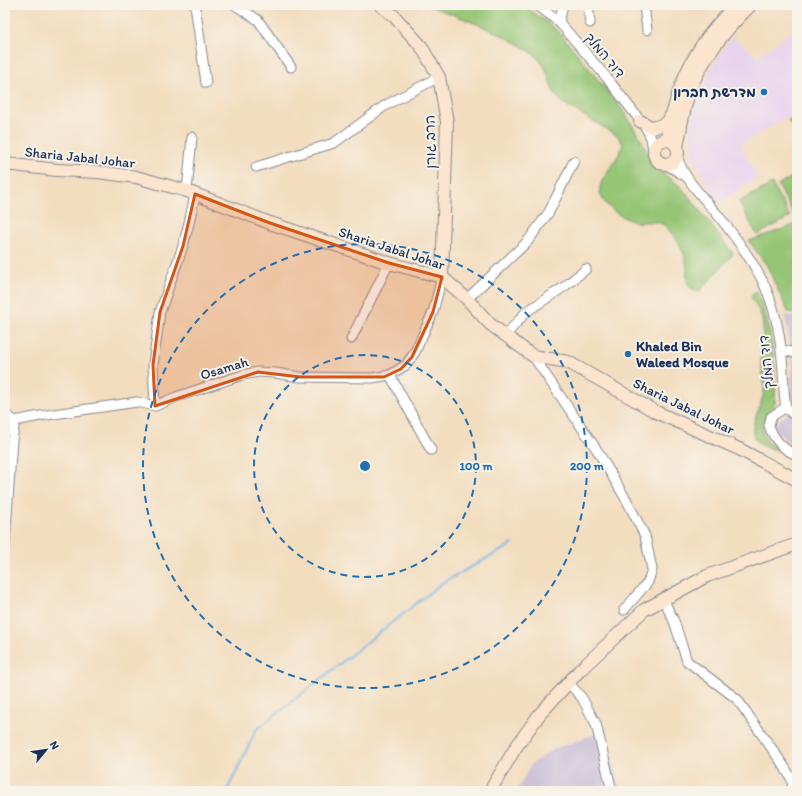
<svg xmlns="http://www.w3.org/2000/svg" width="802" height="796" font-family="Itim,'Playpen Sans Hebrew',sans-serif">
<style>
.built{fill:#e8d2ee}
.industrial{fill:#c9bfd7}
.green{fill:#95c574;stroke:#587a69}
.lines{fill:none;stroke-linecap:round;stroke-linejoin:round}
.stream{stroke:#71b4e7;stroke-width:2}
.street-casing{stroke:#87868e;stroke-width:11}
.secondary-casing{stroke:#87868e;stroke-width:14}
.street{stroke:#fff;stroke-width:9}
.secondary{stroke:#fbe5cf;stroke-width:12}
.marked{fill:#d45514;fill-opacity:0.2;stroke:#d45514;stroke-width:3;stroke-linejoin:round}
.ring{fill:none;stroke:#1f6fb2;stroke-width:2;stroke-dasharray:7 5}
.poi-dot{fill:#1f6fb2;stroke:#f7f3e8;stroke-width:1.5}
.labels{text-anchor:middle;stroke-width:4;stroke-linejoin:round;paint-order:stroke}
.street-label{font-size:14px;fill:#1b2f5e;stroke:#f7f3e8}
.poi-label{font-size:14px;font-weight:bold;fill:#1b2f5e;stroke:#f7f3e8;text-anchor:end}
.centre{fill:#1f6fb2;stroke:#f7f3e8;stroke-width:2}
.ring-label{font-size:12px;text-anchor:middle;font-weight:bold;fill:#1f6fb2;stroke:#f7f3e8;stroke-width:4;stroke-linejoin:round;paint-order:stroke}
</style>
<rect width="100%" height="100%" fill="#f7f3e8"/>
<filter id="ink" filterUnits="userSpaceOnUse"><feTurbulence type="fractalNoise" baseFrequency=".025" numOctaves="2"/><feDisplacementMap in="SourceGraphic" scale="8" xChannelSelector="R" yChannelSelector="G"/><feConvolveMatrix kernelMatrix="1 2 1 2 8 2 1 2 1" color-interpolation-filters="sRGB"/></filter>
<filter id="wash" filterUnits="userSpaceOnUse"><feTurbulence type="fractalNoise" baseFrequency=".012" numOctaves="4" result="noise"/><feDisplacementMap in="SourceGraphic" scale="16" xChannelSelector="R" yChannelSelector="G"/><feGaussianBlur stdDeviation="0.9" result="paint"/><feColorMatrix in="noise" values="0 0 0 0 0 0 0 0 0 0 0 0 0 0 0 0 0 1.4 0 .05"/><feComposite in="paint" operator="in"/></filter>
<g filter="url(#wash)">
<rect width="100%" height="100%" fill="#f3ddbf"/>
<polygon class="built" points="797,27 797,111 740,145 758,177 718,204 693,157 690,132 691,110 702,83 732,36 758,57"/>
<g class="industrial">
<polygon points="784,315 797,316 797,448 789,443 775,429 778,421 786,416 791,395 792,365 790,341"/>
<polygon points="797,452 797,471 787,465"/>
<polygon points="603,731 620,791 517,791 531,764 554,749"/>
</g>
<g class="green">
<path d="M425 5H522L539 16 557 30 571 46 625 113 644 145 652 161 661 172 680 186 695 204 733 254 700 291 690 288C684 277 688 272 686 261 684 250 674 235 666 227 659 219 647 223 637 222 623 220 597 203 600 187 603 174 616 162 621 150L623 144 618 136 563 103C547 89 552 77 542 63 527 41 452 13 425 5Z"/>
<polygon points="797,115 797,135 788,120"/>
<polygon points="797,174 797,218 796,219 778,185"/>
<polygon points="772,184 790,217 757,235 739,202"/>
<polygon points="797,224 797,313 788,312 767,266 749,241"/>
<path d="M756 291C759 298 762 304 764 311 773 338 776 376 775 404 765 413 757 429 767 441 771 445 776 448 780 451 770 448 755 446 753 434 751 422 762 404 764 392 765 382 762 372 761 362 760 350 764 337 763 325 762 314 756 306 751 297Z"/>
</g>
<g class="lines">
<polyline class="stream" points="227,791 256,730 442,583 513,544"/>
</g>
</g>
<g filter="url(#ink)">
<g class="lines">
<g class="street-casing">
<g id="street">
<polyline points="195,5 206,83"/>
<polyline points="235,5 258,20 291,67"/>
<polyline points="537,5 559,22 607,78 646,128 651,138 653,150"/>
<polyline points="588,5 590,23"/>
<polyline points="644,5 647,30"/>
<polyline points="559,22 563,5"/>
<path d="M677 157C685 180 702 196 717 214 734 235 751 258 763 282 774 305 780 333 782 359 784 375 783 391 786 407L771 417 769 426C774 439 783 450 797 455"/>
<polyline points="667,165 685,176"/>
<polyline points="256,167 334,143 386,105 439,77"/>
<polyline points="187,191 192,137"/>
<polyline points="467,299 528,241 549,212 574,161"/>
<polyline points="505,336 526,312 564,287 586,269"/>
<polyline points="351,339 389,263"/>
<polyline points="781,350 797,353"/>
<polyline points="533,356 597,450 627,501 645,536 652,569 648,582 624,610"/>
<polyline points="390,375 431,450"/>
<polyline points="155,406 153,365 160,312 183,246 189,223 195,194"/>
<polyline points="786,407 789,411 797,417"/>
<polyline points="5,414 15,421 40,416 137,402 155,406 176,397 242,375 258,372 275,373 300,377 372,378 390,375 406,365 415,352 433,312 442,277"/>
<polyline points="5,544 12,440 15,421"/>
<polyline points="663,599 674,621 687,661 737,699 784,766 792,780 793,791"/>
<polyline points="568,682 582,698 596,724 612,791"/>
</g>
</g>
<g class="secondary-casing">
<g id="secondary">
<polyline points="380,5 394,16 421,46 439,77 447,122 442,277"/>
<polyline points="640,121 653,128 667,123 672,114"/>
<circle cx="666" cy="152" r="12"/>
<path d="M666 140C671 122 674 104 681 86 692 56 713 27 736 5"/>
<path d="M677 147C681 128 683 109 690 90 703 57 726 29 751 5"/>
<polyline points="5,164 57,170 98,172 136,177 187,191 270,223 389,263 442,277 467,299 490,324 533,356 568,362 656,412 739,449 797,480"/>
<polyline points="490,791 516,747 539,715 580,670 644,610 707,576 797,544"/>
</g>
</g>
<use href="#street" class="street"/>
<use href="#secondary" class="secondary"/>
</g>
</g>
<path class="marked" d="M195 194 270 223 389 263 442 277 433 312 412 357 401 369 384 377H300L258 372 155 406 153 365 160 312 183 246Z"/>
<g class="ring">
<circle cx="365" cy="466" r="111"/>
<circle cx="365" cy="466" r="222"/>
</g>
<g class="poi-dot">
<circle cx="764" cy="92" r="4"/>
<circle cx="628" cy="354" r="4"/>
</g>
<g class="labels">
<g class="street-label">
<text transform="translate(605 55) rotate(50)" y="5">דוד המלך</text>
<text transform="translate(430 142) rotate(-91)" y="5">הרב גורן</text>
<text transform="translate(80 157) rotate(6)" y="5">Sharia Jabal Johar</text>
<text transform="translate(392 248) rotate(18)" y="5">Sharia Jabal Johar</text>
<text transform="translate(766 362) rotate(-96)" y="5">דוד המלך</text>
<text transform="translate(224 368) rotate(-17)" y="5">Osamah</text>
<text transform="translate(684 406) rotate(26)" y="5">Sharia Jabal Johar</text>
</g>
<g class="poi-label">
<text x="756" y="97">מדרשת חברון</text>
<text x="636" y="351" text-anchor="start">Khaled Bin<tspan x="636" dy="16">Waleed Mosque</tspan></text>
</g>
</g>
<circle cx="365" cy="466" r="6" class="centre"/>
<g class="ring-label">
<text x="476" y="470">100 m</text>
<text x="587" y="470">200 m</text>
</g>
<rect width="802" height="796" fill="none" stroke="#f7f3e8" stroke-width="20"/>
<g transform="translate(46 750) rotate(61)" stroke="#f7f3e8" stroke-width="3" paint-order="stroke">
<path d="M0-3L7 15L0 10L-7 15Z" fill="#1b2f5e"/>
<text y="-6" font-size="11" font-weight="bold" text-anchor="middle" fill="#1b2f5e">N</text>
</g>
</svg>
